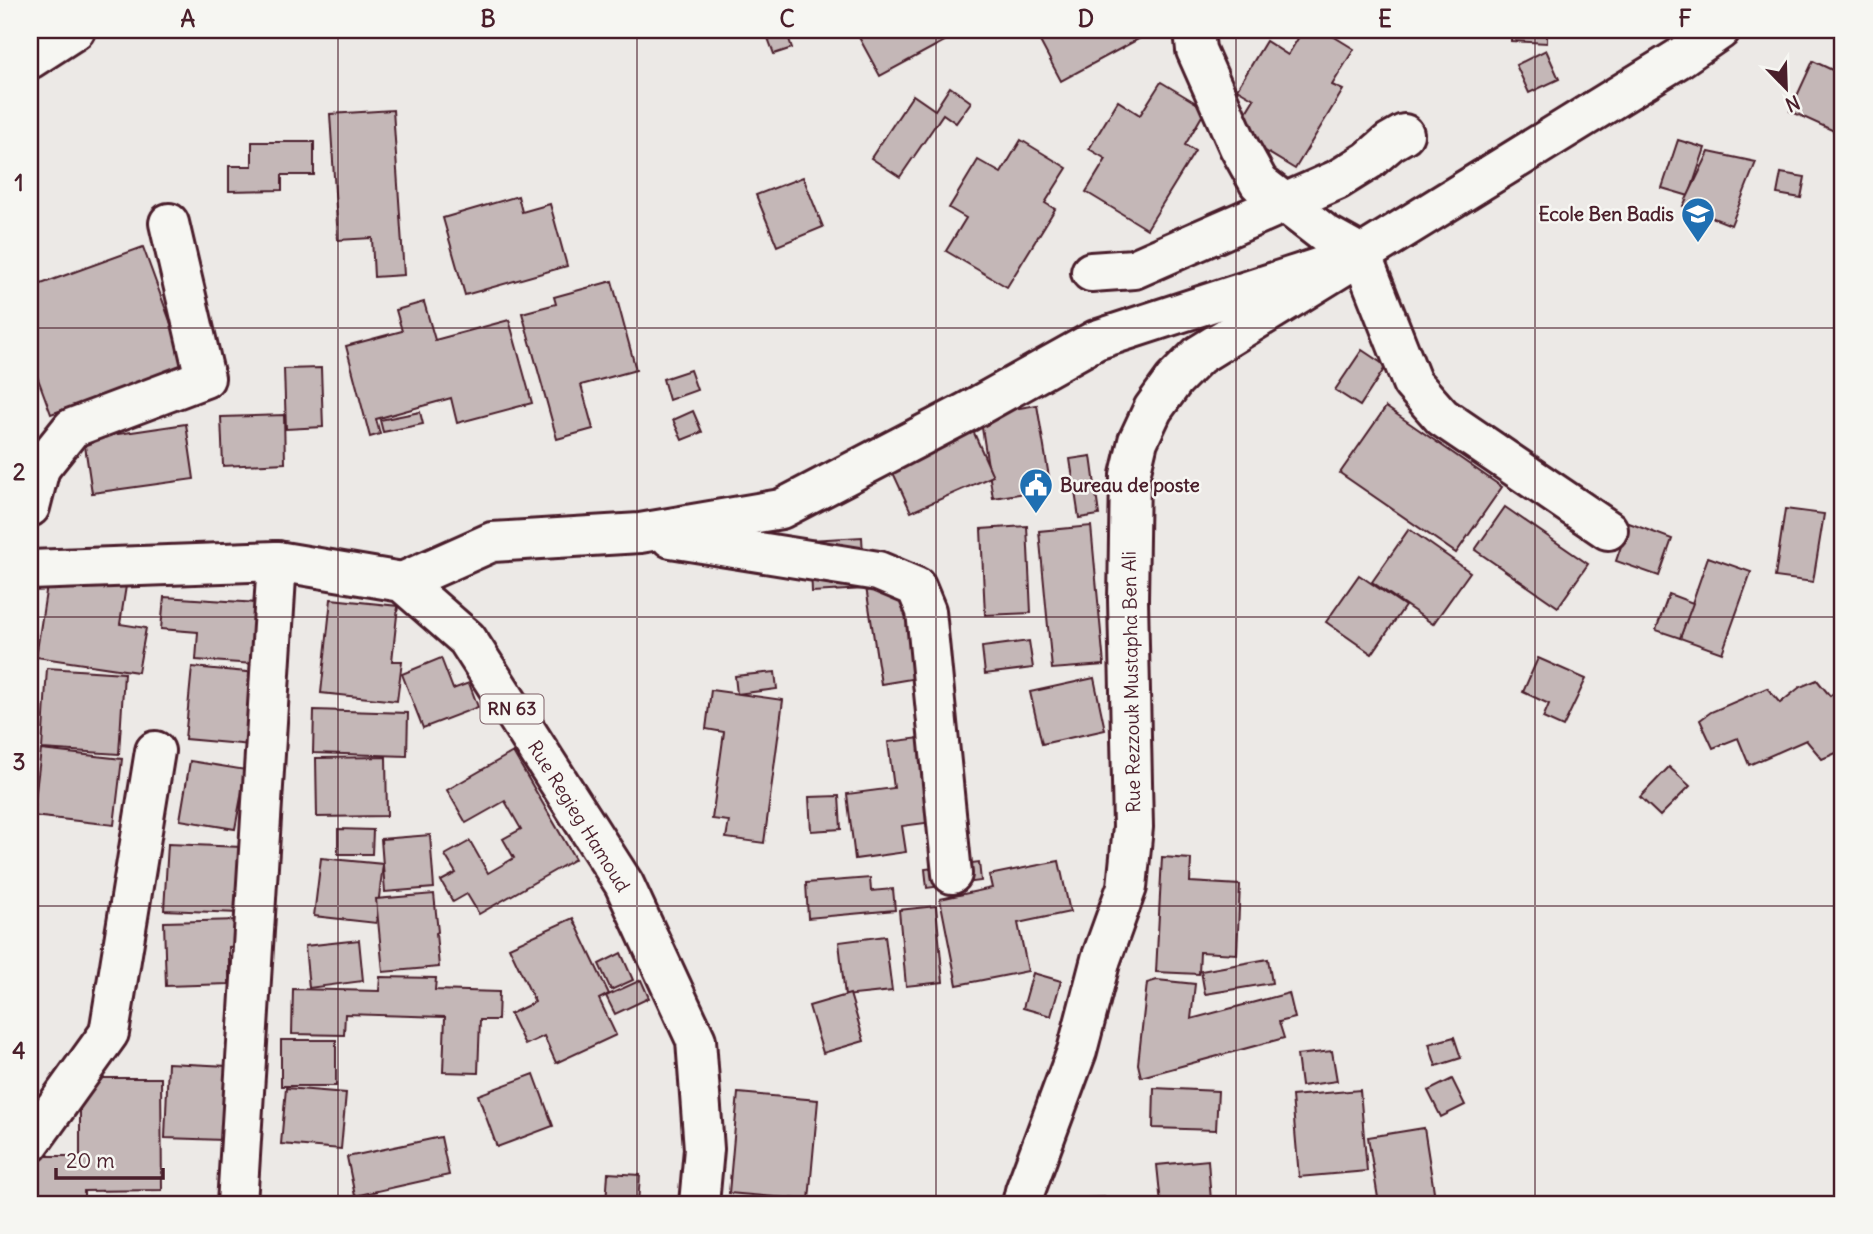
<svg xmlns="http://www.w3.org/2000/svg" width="1873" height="1234" font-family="Delius,sans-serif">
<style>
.building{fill:#c4b7b7;stroke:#4a1f2b;stroke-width:2}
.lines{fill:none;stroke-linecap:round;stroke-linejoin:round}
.minor-casing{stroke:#4a1f2b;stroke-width:44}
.major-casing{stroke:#4a1f2b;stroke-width:44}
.minor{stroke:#f6f6f2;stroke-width:38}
.major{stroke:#f6f6f2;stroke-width:38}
.grid{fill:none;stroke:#4a1f2b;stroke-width:2;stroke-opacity:0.55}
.labels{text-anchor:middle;stroke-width:5;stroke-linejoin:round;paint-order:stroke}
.shield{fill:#f6f6f2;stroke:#7e6067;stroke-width:2}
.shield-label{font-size:18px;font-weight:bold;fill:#4a1f2b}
.poi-label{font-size:19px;font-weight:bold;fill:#4a1f2b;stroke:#f6f6f2;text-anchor:end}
.street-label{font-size:19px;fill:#4a1f2b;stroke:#f6f6f2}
.neatline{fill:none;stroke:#4a1f2b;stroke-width:2.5}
.grid-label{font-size:23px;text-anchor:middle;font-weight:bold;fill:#4a1f2b}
</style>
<rect width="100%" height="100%" fill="#ece9e6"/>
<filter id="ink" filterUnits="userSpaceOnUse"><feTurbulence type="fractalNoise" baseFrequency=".0143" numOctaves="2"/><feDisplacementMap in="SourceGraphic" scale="14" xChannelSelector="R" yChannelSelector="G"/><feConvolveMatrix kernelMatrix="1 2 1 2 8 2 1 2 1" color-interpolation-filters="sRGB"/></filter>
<g filter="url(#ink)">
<g class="building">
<polygon points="765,30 796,30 787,33 792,48 774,54"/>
<polygon points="855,30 946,30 950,38 880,76"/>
<polygon points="1034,30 1155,30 1061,81"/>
<polygon points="1303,30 1323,30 1354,49 1332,85 1343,90 1295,169 1234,132 1254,99 1237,89 1266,41 1288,55"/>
<polygon points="1511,30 1547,30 1547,43 1511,41"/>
<polygon points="1546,50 1559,79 1529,93 1516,65"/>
<polygon points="1813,61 1843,75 1843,112 1834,131 1790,111"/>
<polygon points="1161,82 1206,109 1185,145 1195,151 1147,229 1086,192 1106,159 1089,149 1118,101 1140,115"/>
<polygon points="950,87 971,102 956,123 943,114 900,177 871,158 913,95 935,110"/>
<polygon points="393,110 404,275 374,277 372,238 338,240 330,114"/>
<polygon points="1021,140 1067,168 1045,203 1055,209 1007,287 946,251 966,218 949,208 978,160 1001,173"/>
<polygon points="1678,140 1705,148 1689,196 1662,188"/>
<polygon points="252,142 314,142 314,175 282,175 282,190 229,191 229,166 252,166"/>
<polygon points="1709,152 1756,162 1731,225 1683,206"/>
<polygon points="1781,173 1805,177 1801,198 1777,194"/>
<polygon points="803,177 823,227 777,246 756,195"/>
<polygon points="518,196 522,212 550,204 567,266 465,295 443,218"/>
<polygon points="143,247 186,365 51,414 30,357 30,288"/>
<polygon points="612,281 636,370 581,385 593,429 557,439 522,313 556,304 554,297"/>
<polygon points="424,302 435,340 509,320 532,403 457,423 451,398 376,419 380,434 370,437 346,346 402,331 396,310"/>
<polygon points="1362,350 1386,366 1360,406 1335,390"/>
<polygon points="321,368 323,427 286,429 284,369"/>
<polygon points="690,370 697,390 669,400 663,379"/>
<polygon points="1037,405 1051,489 993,498 980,415"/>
<polygon points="1386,407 1502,487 1456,553 1340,473"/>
<polygon points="693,411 702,432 682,440 673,420"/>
<polygon points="420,412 423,424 383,432 380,420"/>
<polygon points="284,415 285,463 223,466 221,417"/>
<polygon points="967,417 993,476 911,512 884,453"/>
<polygon points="186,424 194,479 92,493 84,439"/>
<polygon points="1091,456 1099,515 1079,518 1070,459"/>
<polygon points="1505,507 1588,564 1558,607 1475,550"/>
<polygon points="1785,509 1824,514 1813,582 1775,577"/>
<polygon points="1629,523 1672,539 1659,576 1616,561"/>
<polygon points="1027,526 1031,613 985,615 981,529"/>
<polygon points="1091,526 1104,665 1052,669 1039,531"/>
<polygon points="1409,529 1470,572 1433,624 1372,582"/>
<polygon points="862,537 865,589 812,592 810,540"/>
<polygon points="1708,557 1751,572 1722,653 1680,638"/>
<polygon points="912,566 929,676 881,684 864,574"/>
<polygon points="1359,575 1405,606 1372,654 1326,622"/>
<polygon points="80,579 126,586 120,624 146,628 138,672 36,657 47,585 78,589"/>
<polygon points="1669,594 1693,603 1680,638 1656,630"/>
<polygon points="164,597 258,603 254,664 196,660 198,632 161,629"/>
<polygon points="331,599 398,606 392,661 402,661 397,701 321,693"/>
<polygon points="1029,641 1033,668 985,674 982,647"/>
<polygon points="441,658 453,689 469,683 478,707 423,728 402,674"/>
<polygon points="1538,658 1586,679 1563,727 1543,718 1549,704 1523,692"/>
<polygon points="192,667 258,673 251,745 185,739"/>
<polygon points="47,668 124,673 119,754 42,749"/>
<polygon points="775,672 777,689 737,694 735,676"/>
<polygon points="1094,678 1105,730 1042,744 1030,692"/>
<polygon points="1817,680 1830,696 1843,685 1843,750 1822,759 1806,740 1749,765 1738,738 1713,748 1700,720 1711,712 1767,688 1780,703 1800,687"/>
<polygon points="711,690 783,700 764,843 726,838 729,821 712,819 724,732 706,729"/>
<polygon points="314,710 408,713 407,756 313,753"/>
<polygon points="936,736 948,820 902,826 906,852 855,859 847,794 894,788 888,742"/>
<polygon points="41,750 122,759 114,825 33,816"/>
<polygon points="513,752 575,859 479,914 467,894 453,902 441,881 456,873 445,855 470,841 488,873 514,858 503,839 521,829 505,801 466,823 447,790"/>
<polygon points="386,757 387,816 317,817 316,758"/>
<polygon points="190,761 246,770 235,829 180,820"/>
<polygon points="1669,767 1690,786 1660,816 1640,797"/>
<polygon points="839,796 841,829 811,831 809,797"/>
<polygon points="338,829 373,830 372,854 338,854"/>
<polygon points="430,835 434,888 385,892 381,839"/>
<polygon points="168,844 242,847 239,913 164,910"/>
<polygon points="1162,857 1191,859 1190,882 1240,885 1237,954 1200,952 1199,974 1156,972"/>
<polygon points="321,858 383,864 376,923 314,916"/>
<polygon points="1059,861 1070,912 1018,923 1028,971 957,985 940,899 992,888 989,875"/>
<polygon points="979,862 981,881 927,888 925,869"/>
<polygon points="870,878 871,891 893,889 895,910 808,918 806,883"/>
<polygon points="434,894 438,932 436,933 439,967 383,972 376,899"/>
<polygon points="936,906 943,982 906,986 899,910"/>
<polygon points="573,918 609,994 599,999 616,1035 556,1063 544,1036 525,1045 510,1014 535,1002 509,947"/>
<polygon points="239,920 240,946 229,947 229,984 166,986 164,922"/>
<polygon points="885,936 892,991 845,996 839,942"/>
<polygon points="359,940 363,981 309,988 305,946"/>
<polygon points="621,953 633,980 611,990 599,964"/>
<polygon points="1268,959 1272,983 1205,994 1201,971"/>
<polygon points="1033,973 1061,981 1051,1016 1023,1008"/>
<polygon points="380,977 436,978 435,990 499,992 498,1020 480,1020 478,1073 443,1072 445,1017 345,1014 344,1035 292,1034 293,989 379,991"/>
<polygon points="641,980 649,998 615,1014 606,996"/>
<polygon points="1157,980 1195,984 1191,1019 1289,993 1295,1018 1279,1022 1284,1038 1141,1077 1138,1064 1147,983"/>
<polygon points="850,994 864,1041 823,1053 809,1006"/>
<polygon points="1454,1037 1461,1058 1436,1066 1429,1044"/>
<rect x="281" y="1040" width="55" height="46"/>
<polygon points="1332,1051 1337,1081 1301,1086 1297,1055"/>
<polygon points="168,1063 228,1066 224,1140 165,1138"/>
<polygon points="534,1074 553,1126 497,1147 478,1095"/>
<polygon points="80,1078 161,1078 162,1190 84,1191 84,1202 36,1202 35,1156 80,1156"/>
<polygon points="1452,1079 1465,1105 1441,1117 1428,1091"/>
<polygon points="286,1088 346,1093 341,1149 281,1144"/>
<polygon points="1154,1088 1218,1091 1216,1130 1153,1128"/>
<polygon points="1360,1090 1367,1171 1299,1177 1292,1096"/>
<polygon points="738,1093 818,1100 809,1200 729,1193"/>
<polygon points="1424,1128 1436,1204 1379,1204 1368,1137"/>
<polygon points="441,1137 449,1175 355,1196 347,1157"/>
<polygon points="1208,1160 1211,1201 1161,1204 1157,1165"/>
<polygon points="608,1173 640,1175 638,1204 606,1204"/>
<polygon points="1116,1197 1117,1204 1054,1204 1054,1199"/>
</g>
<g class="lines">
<g class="minor-casing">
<g id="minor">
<polyline points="1194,30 1196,50 1239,147 1259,183 1325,234 1361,254 1412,383 1442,417 1608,530"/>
<polyline points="1091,272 1134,269 1337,180 1369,160 1390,142 1404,134"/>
<polyline points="30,458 40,468 30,507"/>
<polyline points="40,468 72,428 205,378 169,223"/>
<polyline points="671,538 878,571 916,587 926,611 952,874"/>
<polyline points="402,582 492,542 640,533 781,509 967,412 1096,340 1336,262"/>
<polyline points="30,1143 109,1033 155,751"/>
<polyline points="237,1204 277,561"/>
</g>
</g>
<g class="major-casing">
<g id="major">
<polyline points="30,59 75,30"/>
<polyline points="30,570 277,561 402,582 467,639 624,884 696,1040 704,1149 699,1204"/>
<polyline points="1022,1204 1025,1191 1077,1051 1101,959 1127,887 1133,827 1128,600 1130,475 1138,441 1153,409 1174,380 1199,355 1678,59 1720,30"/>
</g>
</g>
<use href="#minor" class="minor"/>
<use href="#major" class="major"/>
</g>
</g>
<path class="grid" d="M338 30V1204M637 30V1204M936 30V1204M1236 30V1204M1535 30V1204M30 328H1843M30 617H1843M30 906H1843"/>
<defs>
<g id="school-pin" transform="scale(1.75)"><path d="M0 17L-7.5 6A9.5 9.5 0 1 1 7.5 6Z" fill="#1f6fb2" stroke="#f6f6f2"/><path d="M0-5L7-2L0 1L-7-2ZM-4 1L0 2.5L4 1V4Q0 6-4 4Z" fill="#fff"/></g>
<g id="civic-pin" transform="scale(1.75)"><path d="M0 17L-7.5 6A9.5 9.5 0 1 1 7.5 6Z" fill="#1f6fb2" stroke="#f6f6f2"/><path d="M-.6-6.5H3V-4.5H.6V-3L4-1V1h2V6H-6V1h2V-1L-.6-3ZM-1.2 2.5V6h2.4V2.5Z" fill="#fff"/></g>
</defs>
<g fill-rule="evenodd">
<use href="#school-pin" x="1698" y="214"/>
<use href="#civic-pin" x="1036" y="485"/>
</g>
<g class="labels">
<rect class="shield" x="480.5" y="694.5" width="63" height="29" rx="5"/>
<g class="shield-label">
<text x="512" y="715">RN 63</text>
</g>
<g class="poi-label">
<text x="1674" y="221">Ecole Ben Badis</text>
<text x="1060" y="492" text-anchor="start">Bureau de poste</text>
</g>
<g class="street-label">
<text transform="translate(1131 682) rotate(-91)" y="7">Rue Rezzouk Mustapha Ben Ali</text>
<text transform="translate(579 816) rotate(58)" y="7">Rue Regieg Hamoud</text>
</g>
</g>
<rect width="1873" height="1234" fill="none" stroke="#f6f6f2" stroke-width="77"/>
<g transform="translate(1786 88) rotate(157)" stroke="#f6f6f2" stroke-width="5" paint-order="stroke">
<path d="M0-5L12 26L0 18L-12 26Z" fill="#4a1f2b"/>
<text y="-10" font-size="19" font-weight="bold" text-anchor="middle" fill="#4a1f2b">N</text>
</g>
<path d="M56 1168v10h107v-10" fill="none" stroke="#4a1f2b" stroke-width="3.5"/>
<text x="66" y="1168" font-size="21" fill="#4a1f2b" stroke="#f6f6f2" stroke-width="5" paint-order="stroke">20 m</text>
<rect x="38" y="38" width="1796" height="1158" class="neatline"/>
<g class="grid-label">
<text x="188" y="27">A</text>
<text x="488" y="27">B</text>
<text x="787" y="27">C</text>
<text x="1086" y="27">D</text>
<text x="1385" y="27">E</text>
<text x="1685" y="27">F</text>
<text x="19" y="191">1</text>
<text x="19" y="480">2</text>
<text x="19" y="770">3</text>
<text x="19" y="1059">4</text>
</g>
</svg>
